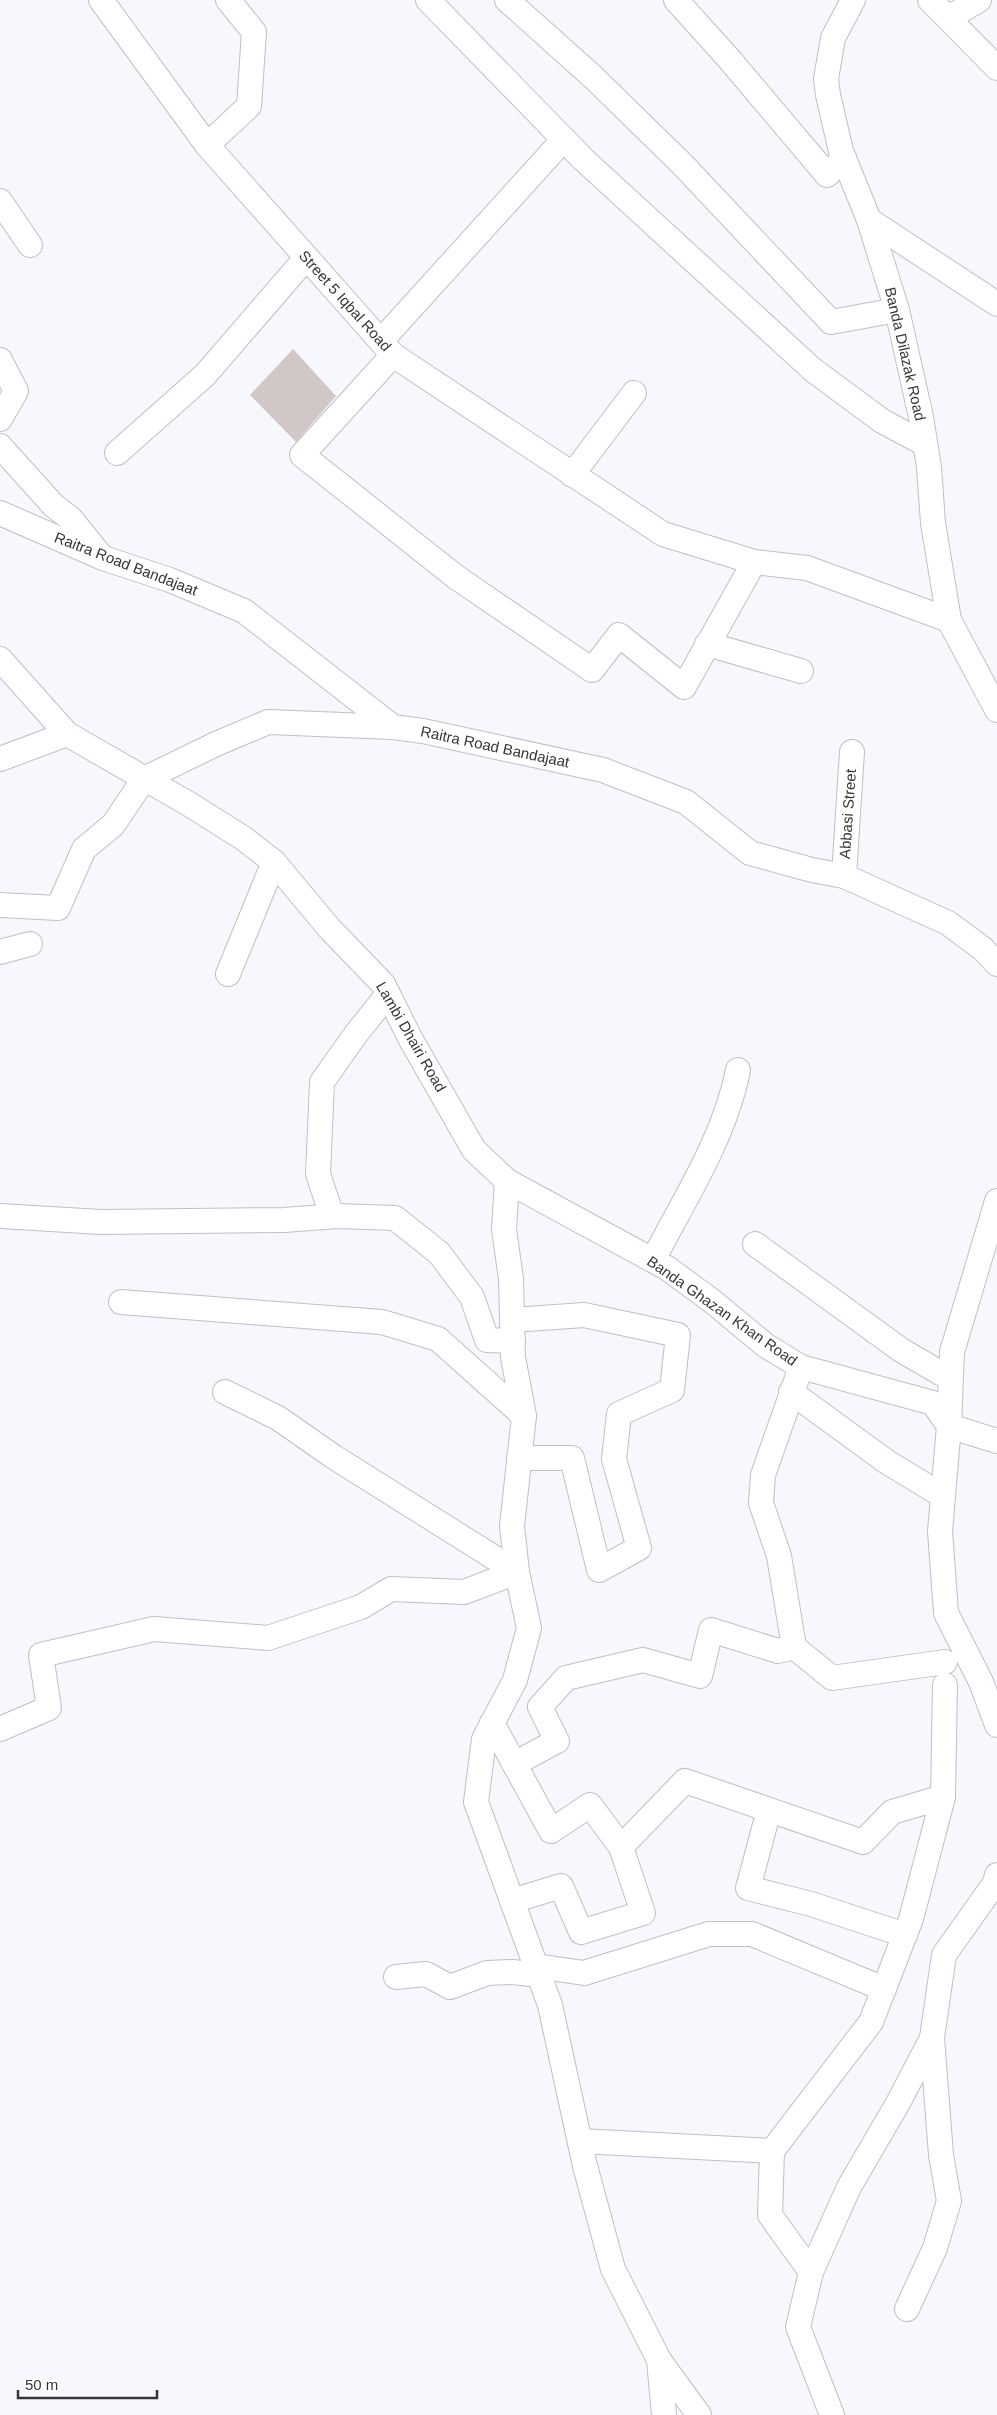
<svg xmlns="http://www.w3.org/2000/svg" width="997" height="2415" font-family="Arial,sans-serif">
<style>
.building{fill:#d0c7c6}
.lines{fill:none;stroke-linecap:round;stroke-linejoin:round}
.minor-casing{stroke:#bfbfc6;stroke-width:26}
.minor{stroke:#fff;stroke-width:24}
.labels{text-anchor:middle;stroke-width:5;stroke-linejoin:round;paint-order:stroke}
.street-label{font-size:15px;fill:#363638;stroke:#fff}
</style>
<rect width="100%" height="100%" fill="#f7f7fe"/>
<polygon class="building" points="293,349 336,396 296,442 250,395"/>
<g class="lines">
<g class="minor-casing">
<g id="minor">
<polyline points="101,0 207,145 393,355 302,455 456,577 592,670 619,635 684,687 754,562"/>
<polyline points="428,0 584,160 813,370 882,421 925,444"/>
<polyline points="507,0 593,77 682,164 831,322 897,310"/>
<polyline points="676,0 730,60 827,175 844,158"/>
<polyline points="853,0 833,38 826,79 828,95 841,151 869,220 897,310 921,417 929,467 933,523 949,620 997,710"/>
<polyline points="930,0 997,68"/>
<polyline points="948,18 979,0"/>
<polyline points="207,145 249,106 254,32 228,0"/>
<polyline points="0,201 30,245"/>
<polyline points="869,220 997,304"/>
<polyline points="381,341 564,139"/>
<polyline points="393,355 663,534 754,562 807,568 949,620"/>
<polyline points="0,360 16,391 0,419"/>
<polyline points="0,446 53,505 71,519 100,555"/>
<polyline points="117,453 205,375 306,258"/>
<polyline points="572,475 634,393"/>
<polyline points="0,513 103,558 170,580 244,611 393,727 423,731 603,770 686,802 750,853 812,870 844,876 948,923 983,949 997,964"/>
<polyline points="707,644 801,671"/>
<polyline points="0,659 67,734 189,804 243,838 274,862 329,928 383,984 410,1038 474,1150 507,1181 667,1268 712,1301 765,1345 801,1367 933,1403 949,1426 997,1441"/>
<polyline points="0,759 67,734"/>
<polyline points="844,876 852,752"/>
<polyline points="0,905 58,908 84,849 113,825 144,779 216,744 268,722 393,727"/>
<polyline points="0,952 30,944"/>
<polyline points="228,974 274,862"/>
<polyline points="507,1181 504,1229 511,1279 513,1357 524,1416 512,1526 517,1572 529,1628 515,1680 484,1739 476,1802 550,2005 585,2166 613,2269 659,2360 699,2415"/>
<polyline points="997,1201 952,1352 949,1426 940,1531 946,1613 981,1682 997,1725"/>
<polyline points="0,1216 101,1222 284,1220 337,1216 395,1218 439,1253 472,1297 487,1340 513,1341"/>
<polyline points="332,1216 318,1174 322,1082 356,1034 388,994"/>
<polyline points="755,1244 901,1350 949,1378"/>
<path d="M653 1260C684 1200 725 1137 738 1070"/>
<polyline points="121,1302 382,1322 438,1339 524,1416"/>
<polyline points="513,1320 584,1315 678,1335 672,1390 619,1414 614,1459 639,1548 599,1570 572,1458 519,1458"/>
<polyline points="801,1367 763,1475 761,1503 779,1556 794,1647 832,1678 945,1662"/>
<polyline points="225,1392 278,1418 334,1457 517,1572"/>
<polyline points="791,1392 887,1462 943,1496"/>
<polyline points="492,1723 551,1831 590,1805 621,1847"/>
<polyline points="0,1729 49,1708 41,1655 154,1629 268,1638 361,1607 391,1589 464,1592 517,1572"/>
<polyline points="514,1764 557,1741 540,1707 566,1678 643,1660 700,1676 711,1630 778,1651 794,1647"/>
<polyline points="769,1810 748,1888 811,1904 905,1935"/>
<polyline points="512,1901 561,1886 581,1932 643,1913 621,1847 685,1781 863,1842 892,1812 943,1797"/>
<polyline points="536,1966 584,1973 709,1934 752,1934 884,1989"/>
<polyline points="396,1977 426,1974 450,1987 487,1973 513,1972 539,1975"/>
<polyline points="580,2141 772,2151"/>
<polyline points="811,2272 770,2215 772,2151 871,2022 911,1919 943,1797 945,1685"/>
<polyline points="907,2309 935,2248 949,2201 941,2155 932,2038"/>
<polyline points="659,2360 664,2415"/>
<polyline points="832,2415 798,2327 811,2272 849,2187 898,2103 932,2038 944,1955 995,1883 997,1875"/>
</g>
</g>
<use href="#minor" class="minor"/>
</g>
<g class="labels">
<g class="street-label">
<text transform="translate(345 301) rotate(48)" y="5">Street 5 Iqbal Road</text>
<text transform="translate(905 354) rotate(77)" y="5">Banda Dilazak Road</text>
<text transform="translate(126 564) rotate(21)" y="5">Raitra Road Bandajaat</text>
<text transform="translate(495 747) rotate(12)" y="5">Raitra Road Bandajaat</text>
<text transform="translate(848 814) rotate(-86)" y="5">Abbasi Street</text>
<text transform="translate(411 1037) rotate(60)" y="5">Lambi Dhairi Road</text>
<text transform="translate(722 1311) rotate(35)" y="5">Banda Ghazan Khan Road</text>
</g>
</g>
<path d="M18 2390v8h139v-8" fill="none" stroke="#363638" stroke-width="2.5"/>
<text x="25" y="2390" font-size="15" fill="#363638" stroke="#ffffff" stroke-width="4" paint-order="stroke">50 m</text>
</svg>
